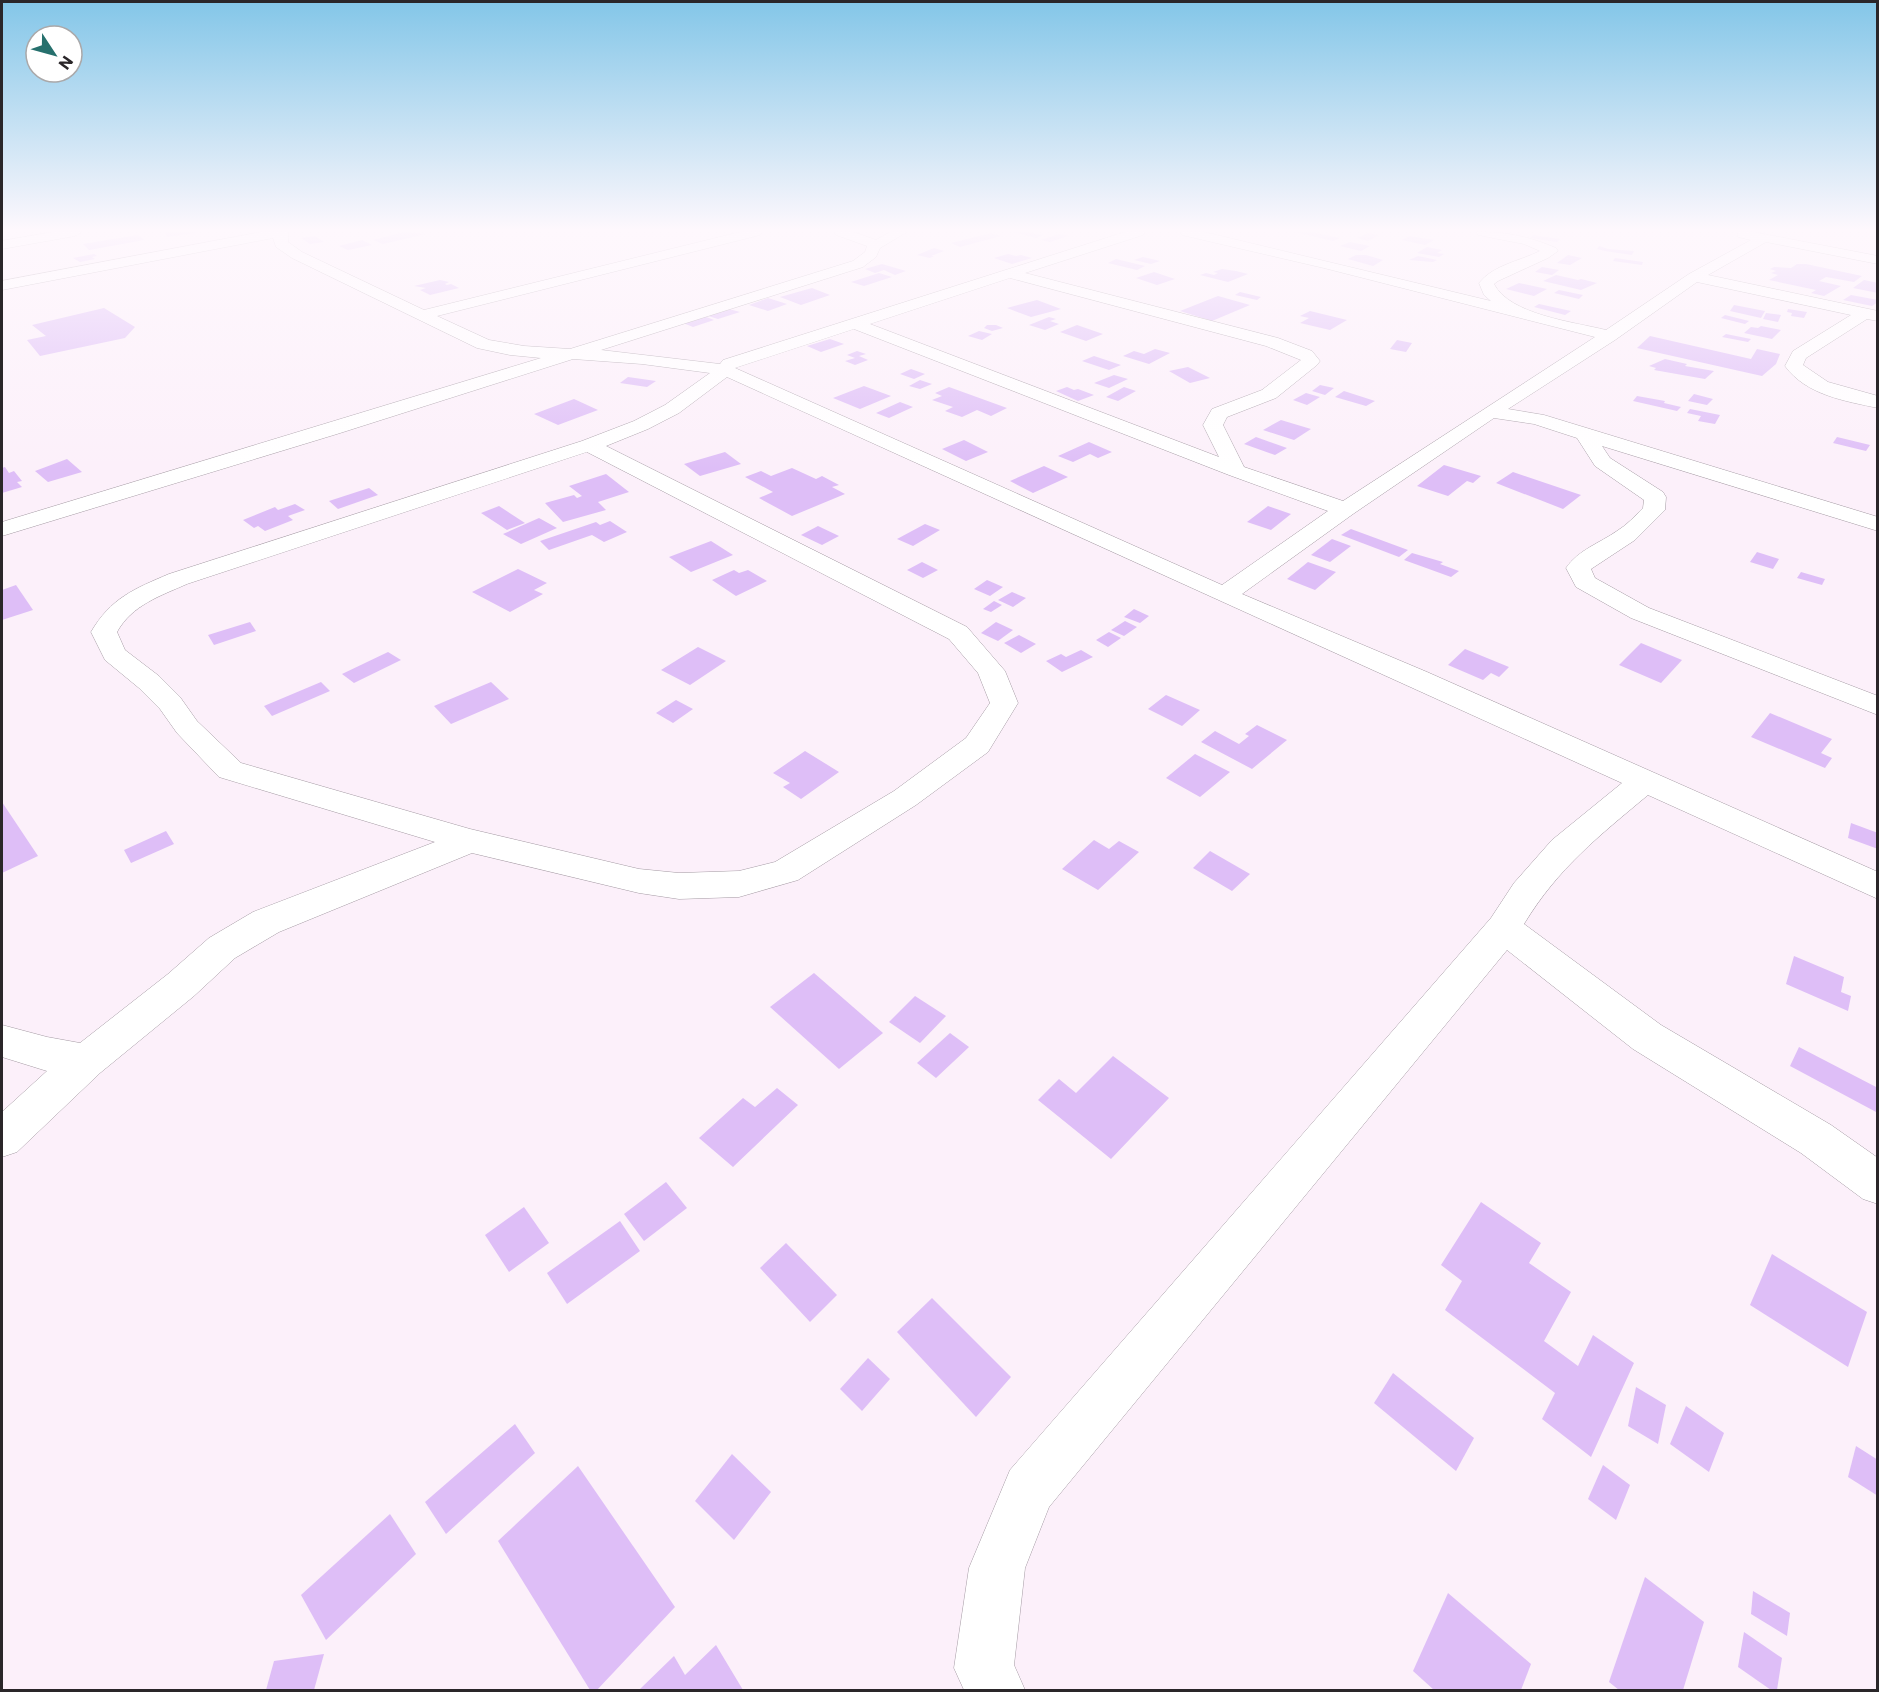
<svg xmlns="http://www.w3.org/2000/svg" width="1879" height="1692" font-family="Commissioner,sans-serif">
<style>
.building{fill:#debef7}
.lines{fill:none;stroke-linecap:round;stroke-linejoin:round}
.minor-casing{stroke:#a59ba4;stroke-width:1}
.minor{fill:#fff;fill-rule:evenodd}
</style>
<rect width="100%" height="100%" fill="#fcf0fa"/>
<g class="building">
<polygon points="165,232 196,232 196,233 167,237"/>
<polygon points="404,232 426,234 383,244 373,240"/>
<polygon points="1013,232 1027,232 1043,235 1036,238"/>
<polygon points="1295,232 1311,232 1340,238 1333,241"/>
<polygon points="991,233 1001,236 960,247 951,243"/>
<polygon points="1368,233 1379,235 1368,241 1357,238"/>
<polygon points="1059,234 1068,236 1050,242 1041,240"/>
<polygon points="138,235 144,240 89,250 83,244"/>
<polygon points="1533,235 1560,239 1557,242 1530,238"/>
<polygon points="315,236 324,242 310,244 301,238"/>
<polygon points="1410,236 1434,240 1425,245 1402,240"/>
<polygon points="362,240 372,245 348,250 339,246"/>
<polygon points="1350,242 1370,246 1361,251 1340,246"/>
<polygon points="1599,246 1608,249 1634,251 1632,255 1605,251 1597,249"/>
<polygon points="1427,247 1442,250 1437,253 1444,254 1439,257 1417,253"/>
<polygon points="934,248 944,251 931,256 934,256 930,258 917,255"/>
<polygon points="94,254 97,256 92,257 95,259 80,262 73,258"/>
<polygon points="1008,254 1016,256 1021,255 1032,258 1012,264 994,258"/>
<polygon points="1356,255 1366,255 1383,260 1373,266 1348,259"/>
<polygon points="1568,255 1582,258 1570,265 1557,263"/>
<polygon points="1418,256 1437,260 1433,262 1409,260"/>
<polygon points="1143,257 1160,261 1151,264 1134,260"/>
<polygon points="1615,258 1643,262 1642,265 1613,261"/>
<polygon points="1116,259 1145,266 1137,270 1108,263"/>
<polygon points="882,264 906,271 895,275 884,270 875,273 865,269"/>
<polygon points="1797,264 1806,264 1862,276 1854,282 1826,277 1819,281 1841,286 1824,296 1811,293 1816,290 1769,280 1778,275 1771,273 1776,271 1770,269 1774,267 1791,268"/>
<polygon points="1542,267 1559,270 1552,275 1535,272"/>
<polygon points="1222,269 1236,271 1248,274 1228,282 1200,275 1206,273 1214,275 1218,273 1213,272"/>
<polygon points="1154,272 1175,279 1157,285 1136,278"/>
<polygon points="879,273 892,277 864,286 851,282"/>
<polygon points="1556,275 1578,280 1581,279 1597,283 1581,290 1543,281"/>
<polygon points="440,280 449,282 445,284 447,285 451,284 459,288 430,295 420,290 426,288 414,286"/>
<polygon points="1864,280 1878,283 1878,293 1853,288"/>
<polygon points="1519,283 1547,289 1534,296 1506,289"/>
<polygon points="812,288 830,295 801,305 780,297"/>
<polygon points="1559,290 1583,295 1579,299 1554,293"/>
<polygon points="1240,292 1261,297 1257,300 1235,295"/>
<polygon points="1851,295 1878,300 1878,302 1872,306 1843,300"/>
<polygon points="1218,296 1250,305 1212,321 1180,311"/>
<polygon points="768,298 787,304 768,311 749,305"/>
<polygon points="1037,300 1061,309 1031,317 1007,308"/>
<polygon points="1539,304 1571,311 1565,315 1534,307"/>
<polygon points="1734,305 1765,311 1761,318 1730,311"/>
<polygon points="104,308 135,327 125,338 40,356 27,340 46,336 32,325"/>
<polygon points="729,309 740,312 718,319 708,316"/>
<polygon points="1788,309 1807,312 1804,318 1791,316 1792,313 1787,312"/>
<polygon points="1310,311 1347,320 1330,330 1300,323 1309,318 1300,316"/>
<polygon points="1766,313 1781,315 1778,322 1763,319"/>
<polygon points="1725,315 1749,321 1745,324 1721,318"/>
<polygon points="704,316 714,320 693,327 683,323"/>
<polygon points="1049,317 1056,319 1050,321 1059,324 1045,330 1029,325"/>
<polygon points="996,325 1003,328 992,331 984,328 987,325"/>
<polygon points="1077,325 1103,334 1086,341 1060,332"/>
<polygon points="1761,326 1781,330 1772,339 1744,333 1751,327 1758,328"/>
<polygon points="979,331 992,334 982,340 968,336"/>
<polygon points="1726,334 1751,339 1748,342 1722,337"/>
<polygon points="1650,336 1751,359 1757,349 1780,354 1776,364 1762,376 1637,348"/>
<polygon points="830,339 844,344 821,352 807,346"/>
<polygon points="1397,340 1412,343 1406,352 1390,349"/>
<polygon points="1155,349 1170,353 1149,364 1123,356 1134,351 1144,354"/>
<polygon points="857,351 866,354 859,356 868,360 855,365 845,361 855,358 847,355"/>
<polygon points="1094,356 1121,365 1109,370 1082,361"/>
<polygon points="1665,359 1687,364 1685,366 1714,371 1705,379 1654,370 1656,368 1649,366"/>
<polygon points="1188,367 1210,378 1190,383 1169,371"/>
<polygon points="911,369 925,374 914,379 900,374"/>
<polygon points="1114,375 1128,379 1109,388 1094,383"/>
<polygon points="628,377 656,381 647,387 620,383"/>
<polygon points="920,380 932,384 920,389 909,386"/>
<polygon points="1320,385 1334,388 1325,395 1312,391"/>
<polygon points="864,386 891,396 860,409 833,398"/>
<polygon points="949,387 1007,408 991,416 977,410 962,417 945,411 953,407 932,400 942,396 935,393"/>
<polygon points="1067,387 1074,390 1078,389 1094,395 1078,401 1056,391"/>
<polygon points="1124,387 1136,391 1118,401 1106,397"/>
<polygon points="1344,391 1375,401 1366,406 1335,397"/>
<polygon points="1306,393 1320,397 1307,405 1293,400"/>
<polygon points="1694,394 1713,399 1707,405 1688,401"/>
<polygon points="1637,396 1665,401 1664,403 1681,407 1677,411 1633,401"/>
<polygon points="574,399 598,410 558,425 534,414"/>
<polygon points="900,402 913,407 889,418 876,413"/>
<polygon points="1690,409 1720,415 1715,424 1698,421 1701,416 1687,413"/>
<polygon points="1281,420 1311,429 1294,440 1263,430"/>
<polygon points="1256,437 1287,448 1275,455 1244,444"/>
<polygon points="1837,437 1870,445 1866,451 1833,443"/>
<polygon points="964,440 988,452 966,461 942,449"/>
<polygon points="1089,442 1112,452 1098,458 1090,454 1073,462 1058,456"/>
<polygon points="725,452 741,464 700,476 684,464"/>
<polygon points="67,459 82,472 48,482 35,471"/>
<polygon points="1444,465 1481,476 1473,483 1467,481 1448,496 1417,486"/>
<polygon points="1044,466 1068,477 1033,493 1010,481"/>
<polygon points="5,467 9,473 14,471 22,481 17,482 22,487 2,493 2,468"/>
<polygon points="792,468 816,479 822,476 839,485 832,487 845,494 792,516 759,498 773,492 745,477 761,471 771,476"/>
<polygon points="1513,472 1581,495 1563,509 1496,483"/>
<polygon points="606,474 629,492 598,502 606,510 563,522 545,503 574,495 577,498 582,496 569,486"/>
<polygon points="369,488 378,495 338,509 329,501"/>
<polygon points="295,504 305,510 288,516 293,520 265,531 258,526 254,528 243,520 275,507 278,510"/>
<polygon points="499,506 525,523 507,530 481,513"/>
<polygon points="1268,506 1291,514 1271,530 1247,522"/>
<polygon points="539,518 557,528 521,544 503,534"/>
<polygon points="610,521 627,532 604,542 592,535 549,550 540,541 596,522 600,525"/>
<polygon points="925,524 940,530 913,546 897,539"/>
<polygon points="818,526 839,536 822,545 801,535"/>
<polygon points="1351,529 1408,550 1399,557 1341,535"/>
<polygon points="1332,539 1351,546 1330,562 1311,555"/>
<polygon points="711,541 733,555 691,572 669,557"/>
<polygon points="1757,552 1779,559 1773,569 1750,562"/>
<polygon points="1412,553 1443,562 1440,564 1459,571 1451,577 1404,560"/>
<polygon points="922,562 938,570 923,578 907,570"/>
<polygon points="1308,562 1336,572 1315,590 1287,579"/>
<polygon points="518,569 547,583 534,590 543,594 510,612 472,592"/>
<polygon points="734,570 739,573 748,570 767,581 736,596 712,580"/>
<polygon points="1801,572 1825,579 1822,585 1797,578"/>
<polygon points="987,580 1003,587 990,596 974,589"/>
<polygon points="16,585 33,610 2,620 2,590"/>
<polygon points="1012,592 1026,598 1013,607 998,600"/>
<polygon points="994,601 1002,605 991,612 983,609"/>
<polygon points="1134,609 1149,616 1140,623 1124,617"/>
<polygon points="1125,621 1137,627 1124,636 1111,630"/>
<polygon points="250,622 256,631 214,645 208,635"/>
<polygon points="996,622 1013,630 998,641 981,633"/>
<polygon points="1109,632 1121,638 1108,647 1096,640"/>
<polygon points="1019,635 1036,644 1021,653 1004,643"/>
<polygon points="1641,643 1682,660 1661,683 1619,665"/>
<polygon points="698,647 726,661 690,685 661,670"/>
<polygon points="1465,649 1509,667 1499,677 1491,673 1483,680 1448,665"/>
<polygon points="1081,650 1093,657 1062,672 1046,661 1061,654 1066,657"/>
<polygon points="388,652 401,660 354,683 342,674"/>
<polygon points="321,682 330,691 272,716 264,706"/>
<polygon points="491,682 509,699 451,724 434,706"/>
<polygon points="1166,695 1200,710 1182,726 1148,709"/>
<polygon points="676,700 693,709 673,723 656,713"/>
<polygon points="1770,713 1832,739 1821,753 1832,758 1825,768 1751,737"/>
<polygon points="1257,725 1287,740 1252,769 1201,742 1215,731 1239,744 1249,736 1245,734"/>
<polygon points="805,751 839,772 801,799 783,787 790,783 773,773"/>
<polygon points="1195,754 1230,772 1200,797 1166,778"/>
<polygon points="2,802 38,856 2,873"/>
<polygon points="1851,823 1878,833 1878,849 1848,838"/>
<polygon points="166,831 174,844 131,863 124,850"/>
<polygon points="1094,840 1109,849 1119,841 1139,852 1098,890 1062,869"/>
<polygon points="1210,851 1250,874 1232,891 1193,868"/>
<polygon points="1794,956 1844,977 1841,992 1851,996 1848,1011 1786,984"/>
<polygon points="814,973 883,1033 839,1069 770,1007"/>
<polygon points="915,996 946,1016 920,1043 889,1022"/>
<polygon points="950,1033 969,1047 936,1078 917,1063"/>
<polygon points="1799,1047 1878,1088 1878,1113 1790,1066"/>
<polygon points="1113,1056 1169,1098 1111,1159 1038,1100 1059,1079 1076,1093"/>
<polygon points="777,1088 798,1105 733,1167 699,1138 743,1098 755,1107"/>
<polygon points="666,1182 687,1208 644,1241 624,1214"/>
<polygon points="1481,1202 1541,1243 1529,1263 1571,1292 1544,1341 1578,1366 1593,1335 1634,1363 1591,1457 1542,1419 1555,1393 1445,1310 1462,1281 1441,1265"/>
<polygon points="524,1207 549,1243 509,1272 485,1235"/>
<polygon points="620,1221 640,1251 567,1304 547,1273"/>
<polygon points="786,1243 837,1295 810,1322 760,1268"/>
<polygon points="1772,1254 1867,1312 1848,1367 1750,1305"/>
<polygon points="932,1298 1011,1377 976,1417 897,1332"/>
<polygon points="868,1358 890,1379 862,1411 840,1389"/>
<polygon points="1393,1373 1474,1438 1456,1471 1374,1403"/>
<polygon points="1636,1387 1666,1405 1658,1444 1628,1426"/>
<polygon points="1686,1406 1724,1433 1709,1472 1670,1444"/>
<polygon points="515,1424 535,1453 446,1534 425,1502"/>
<polygon points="1856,1446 1878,1460 1878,1496 1848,1477"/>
<polygon points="732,1454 771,1492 734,1540 695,1501"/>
<polygon points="1603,1465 1630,1485 1616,1520 1588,1499"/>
<polygon points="578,1466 675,1607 597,1690 590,1690 498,1541"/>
<polygon points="390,1514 416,1554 326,1640 301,1595"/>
<polygon points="1645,1577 1704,1622 1683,1690 1619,1690 1609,1682"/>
<polygon points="1753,1591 1790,1613 1787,1636 1751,1614"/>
<polygon points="1448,1593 1531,1664 1521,1690 1434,1690 1413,1671"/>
<polygon points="1744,1632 1782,1658 1777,1690 1771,1690 1738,1667"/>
<polygon points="716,1645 743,1690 639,1690 674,1656 685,1675"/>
<polygon points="324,1654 314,1690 266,1690 274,1661"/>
</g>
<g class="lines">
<g class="minor-casing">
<g id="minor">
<polygon points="53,232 82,232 75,236 2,249 2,241"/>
<path d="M261 232H288V242L302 252 424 310 740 232H762L760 235 437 316 489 340 524 346 570 349 853 261 865 252 867 246 836 235 834 232H853L876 240 890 232H907L880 248 876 257 863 267 601 350 720 364 723 360 1125 232H1145L1143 235 1025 273 1278 338 1312 351 1320 361 1317 365 1276 398 1227 417 1223 425 1244 467 1343 501 1595 337 1324 268 1182 235 1180 232H1204L1491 301 1484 295 1479 283C1493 265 1520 261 1540 251L1524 244 1478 235 1476 232C1505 231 1530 237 1556 248L1558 251 1548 258 1498 281 1494 284C1510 315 1574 322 1606 330L1689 274 1751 240 1738 237V232H1753L1878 256V264L1766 242 1708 275 1878 311V321L1867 319 1806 358 1803 365 1828 382 1878 396V408C1845 401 1806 395 1785 366L1793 351 1851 315 1697 282 1615 340 1508 409 1544 415 1878 517V531L1602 446 1610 458 1663 492 1666 497 1665 510 1635 540 1591 569 1595 578 1649 608 1878 696V715L1631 618 1576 587 1566 568C1578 550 1600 543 1617 531 1627 525 1635 516 1643 508L1644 500 1595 466 1577 438 1534 424 1494 418 1353 514 1242 594 1427 672 1878 872V899L1648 795C1599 836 1558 868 1524 924L1661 1025 1831 1125 1878 1158V1204L1863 1199 1801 1153 1633 1049 1507 950 1049 1507 1025 1568 1014 1665 1025 1690H964L954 1668 969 1568 1010 1470 1491 918 1514 883 1552 840 1622 783 727 377 679 413 648 429 606 446 967 627 1005 671 1018 703 988 752 916 805 798 880 739 897 679 899 639 893 472 853 279 932 235 958 194 996 100 1073 17 1152 2 1157V1112L47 1071 2 1057V1025L47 1037 80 1043 168 974 209 938 253 912 435 842 219 777 177 733 160 709 139 688 105 660 91 632C111 598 134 589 169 574L582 441 634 421 665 405 710 373 642 364 573 359 337 434 2 536V522L541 358 510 355 477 348 292 258 276 247 273 238 2 290V281ZM1010 278 1266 346 1301 360 1262 390 1212 409 1203 425 1219 457 870 324ZM854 329 1229 475 1328 511 1222 585 735 368ZM587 452 949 639 978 673 990 703 966 738 894 791 775 862 739 871 679 873 639 869 470 829 241 763 197 721 180 697 159 676 125 650 117 632C132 605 160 596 187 584Z"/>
</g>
</g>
<use href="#minor" class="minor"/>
</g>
<linearGradient id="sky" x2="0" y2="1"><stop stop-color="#83c6e8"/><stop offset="0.49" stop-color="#fef8fd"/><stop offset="1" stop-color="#fef8fd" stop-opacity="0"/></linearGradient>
<rect width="1879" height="469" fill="url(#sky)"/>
<rect width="1879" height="1692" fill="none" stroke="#2a2629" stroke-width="6"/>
<g transform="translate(54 54) rotate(126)"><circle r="28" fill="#ffffff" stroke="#aaa8a9" stroke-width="1.5"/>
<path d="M0-4.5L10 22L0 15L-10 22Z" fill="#26706d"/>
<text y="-9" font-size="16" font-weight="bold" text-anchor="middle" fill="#2a2629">N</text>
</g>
</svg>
